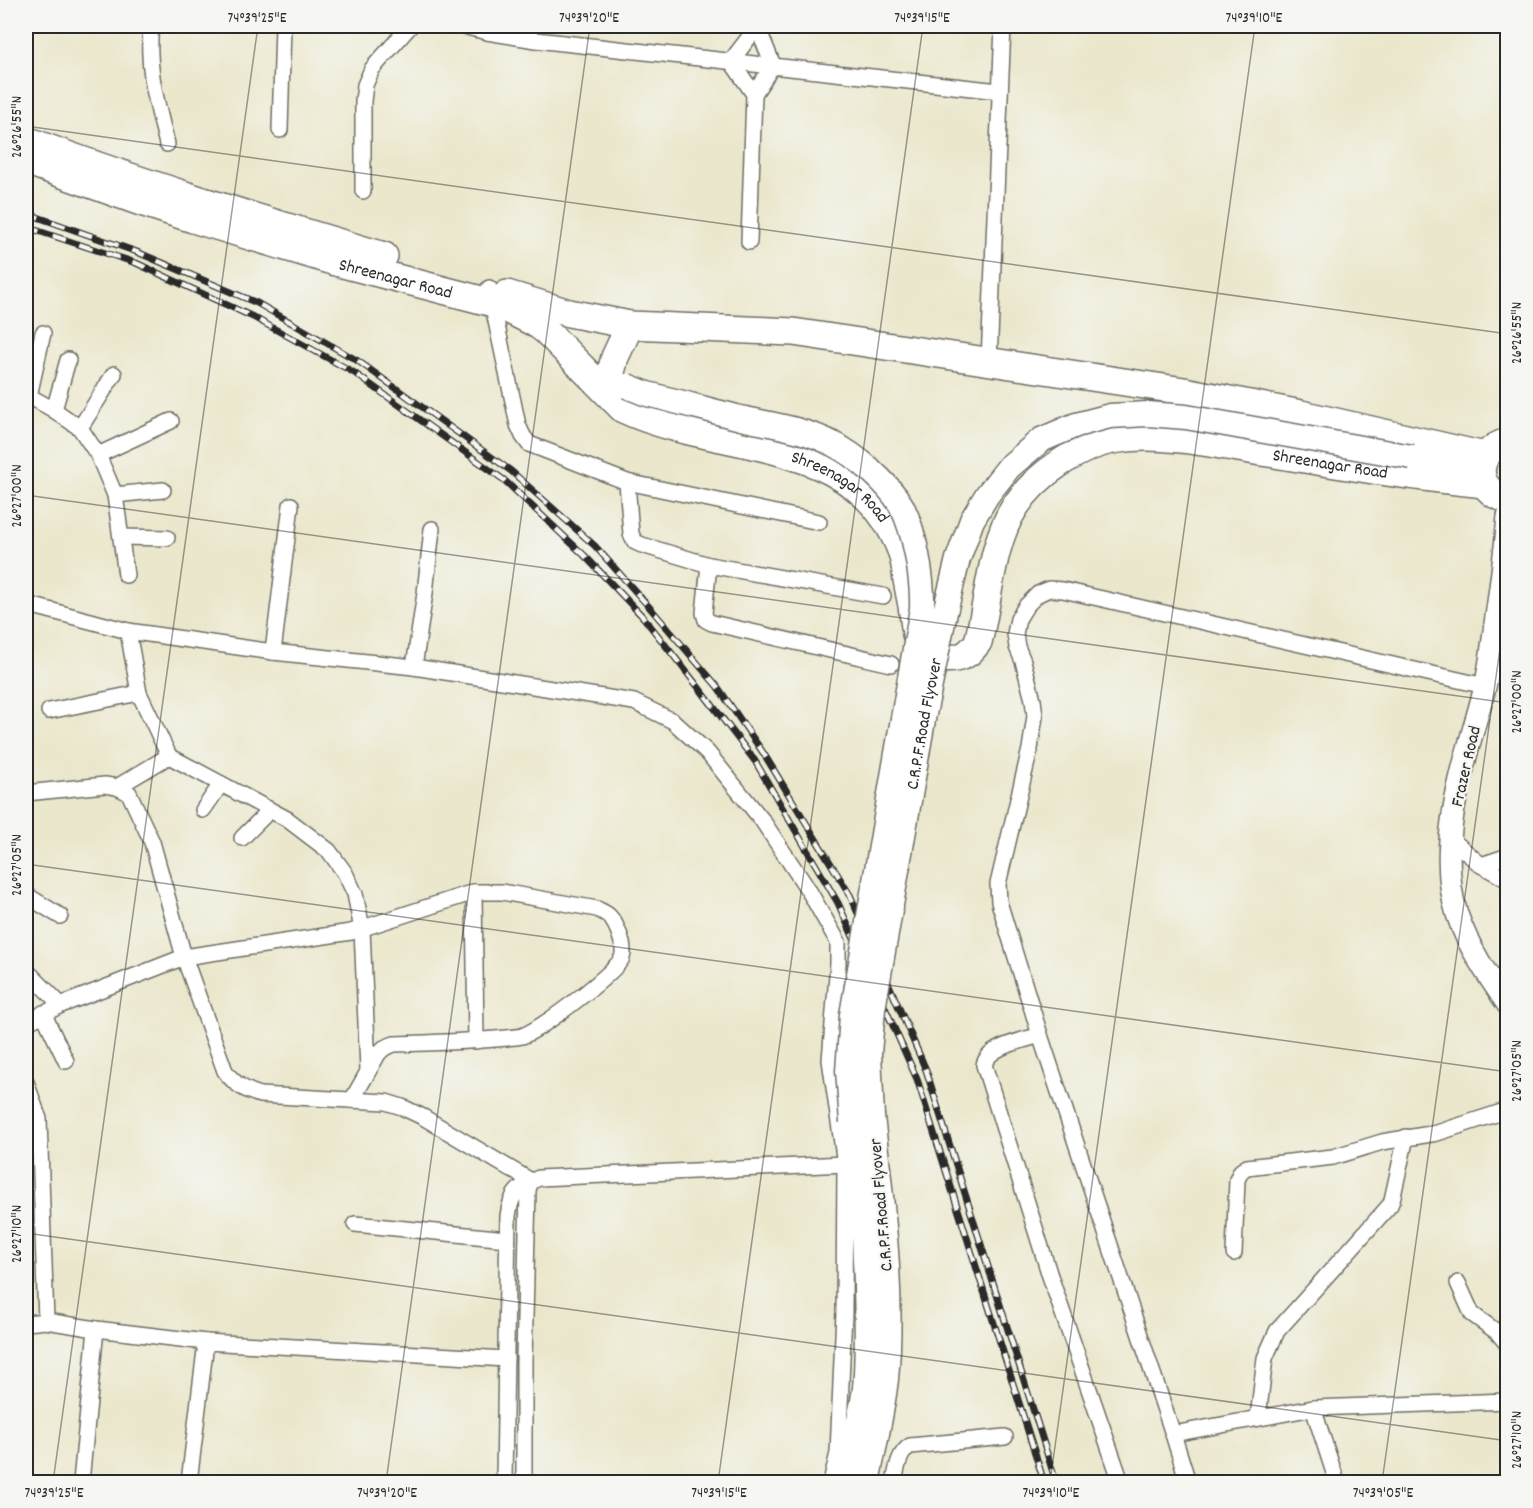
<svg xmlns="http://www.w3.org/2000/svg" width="1533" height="1508" font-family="Dekko,sans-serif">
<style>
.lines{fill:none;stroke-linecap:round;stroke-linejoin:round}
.street-casing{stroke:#6e6d63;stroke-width:18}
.secondary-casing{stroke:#6e6d63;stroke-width:24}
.primary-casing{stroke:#6e6d63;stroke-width:27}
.highway-casing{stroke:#6e6d63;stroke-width:30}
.street{stroke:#fff;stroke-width:15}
.secondary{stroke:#fff;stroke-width:21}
.primary{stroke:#fff;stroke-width:24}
.highway{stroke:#fff;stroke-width:27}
.rail-casing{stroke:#2b2b2b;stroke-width:7}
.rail{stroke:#f6f6f2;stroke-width:4.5;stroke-dasharray:14;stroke-linecap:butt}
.primary-bridge-casing{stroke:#6e6d63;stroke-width:27;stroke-linecap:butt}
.primary-bridge{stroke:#fff;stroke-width:24}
.ticks{fill:none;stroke:#2b2b2b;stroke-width:1.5;stroke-opacity:0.45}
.labels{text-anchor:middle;stroke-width:4.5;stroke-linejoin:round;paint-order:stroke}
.street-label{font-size:18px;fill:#2b2b2b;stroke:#f6f6f2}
.neatline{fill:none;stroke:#2b2b2b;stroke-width:2}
.ticks-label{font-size:15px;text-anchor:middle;fill:#2b2b2b}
</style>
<rect width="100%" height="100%" fill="#f6f6f2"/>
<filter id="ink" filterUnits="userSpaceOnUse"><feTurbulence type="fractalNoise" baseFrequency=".0167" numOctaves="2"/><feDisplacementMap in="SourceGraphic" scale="12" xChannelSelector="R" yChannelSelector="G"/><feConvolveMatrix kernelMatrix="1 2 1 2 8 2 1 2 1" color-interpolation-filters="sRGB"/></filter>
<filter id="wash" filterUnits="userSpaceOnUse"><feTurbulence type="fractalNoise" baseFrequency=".008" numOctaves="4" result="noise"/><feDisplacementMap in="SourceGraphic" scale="24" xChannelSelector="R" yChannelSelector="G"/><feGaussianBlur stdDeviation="1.35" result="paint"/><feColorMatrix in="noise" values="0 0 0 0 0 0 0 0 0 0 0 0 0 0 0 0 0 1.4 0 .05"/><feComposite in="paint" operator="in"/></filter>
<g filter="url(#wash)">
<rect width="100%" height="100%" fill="#ebe7cc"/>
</g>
<g filter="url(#ink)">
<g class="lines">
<g class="street-casing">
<g id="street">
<path d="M151 26C146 68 157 103 167 144"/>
<polyline points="463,26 487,32 536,40 999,91"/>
<polyline points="754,94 773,65 757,26"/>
<polyline points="280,130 283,26"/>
<polyline points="363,191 363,101 365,85 372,69 410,26"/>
<polyline points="749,242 754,94 731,61 757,27"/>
<polyline points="489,288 518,425 523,436 529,444 627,482 819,522"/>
<polyline points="989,361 1003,26"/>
<polyline points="26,396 29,396 54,410 80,428 98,455 115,495 126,575"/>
<polyline points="29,396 43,333"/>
<polyline points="54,410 68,360"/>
<polyline points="80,428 114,374"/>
<polyline points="98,455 171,421"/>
<polyline points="627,482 631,534 635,542 642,545 709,565 883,596"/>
<polyline points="115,495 163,490"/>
<polyline points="121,537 167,538"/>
<polyline points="709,565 704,613 706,620 712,623 891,664"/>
<polyline points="26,604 128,631 273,652 414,667 634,702 673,721 707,752 762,820 809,891 838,942 838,963 830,1060 845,1164 844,1312 838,1453 831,1482"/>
<polyline points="128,631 139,693 169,756"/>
<polyline points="273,652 291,505"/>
<polyline points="414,667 425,593 432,529"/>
<polyline points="49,711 139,693"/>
<polyline points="117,787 169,756 287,819 329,851 345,873 355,894 362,929 368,1070"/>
<path d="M26 793 105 785 117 787 129 793 152 842 184 957 351 932 474 892H502L597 909C601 911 606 913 609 916 617 924 626 947 622 958 615 973 539 1031 522 1036 513 1038 503 1038 495 1039 461 1042 428 1043 394 1044L384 1048 378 1054 352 1100"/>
<polyline points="203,810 221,784"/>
<polyline points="242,838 270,810"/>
<polyline points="1451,839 1481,865 1508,880"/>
<polyline points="1481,865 1508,856"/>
<polyline points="474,892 476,1041"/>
<polyline points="26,895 60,916"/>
<polyline points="26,970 61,1005"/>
<polyline points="43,1013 66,1061"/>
<path d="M26 1023 61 1005 184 957 225 1071C235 1085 245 1090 260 1095L386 1102 402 1107 423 1117 531 1181"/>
<path d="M1040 1035C1023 1041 988 1046 984 1065L1050 1276 1121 1482"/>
<polyline points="26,1082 39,1119 46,1321"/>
<polyline points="355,1224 507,1239"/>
<polyline points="1234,1253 1237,1180 1241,1171 1247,1167 1333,1157 1382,1142 1437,1133 1508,1110"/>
<polyline points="1458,1283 1472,1314 1497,1332 1508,1345"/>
<polyline points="26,1323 46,1321 96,1329 206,1342"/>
<polyline points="1313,1408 1337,1482"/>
<polyline points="1258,1418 1265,1358 1277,1331 1390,1205 1392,1200 1406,1137"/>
<polyline points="1173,1434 1313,1408 1508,1401"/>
<polyline points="81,1482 96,1329"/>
<polyline points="189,1482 206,1342 506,1359"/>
<path d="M504 1482 508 1216C511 1193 518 1187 539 1178L845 1164"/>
<polyline points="524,1482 524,1361 528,1190 531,1181"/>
<path d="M894 1482C897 1469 898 1454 910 1446L1005 1437"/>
<polyline points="1188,1482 1173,1434 1040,1035 999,902 998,884 1030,749 1035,716 1033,700 1023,661 1017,647 1015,634 1018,619 1026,606 1038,594 1049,589 1063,590 1485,686"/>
</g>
</g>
<g class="secondary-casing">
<path id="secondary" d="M1508 516C1505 553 1500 588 1495 624 1492 645 1490 667 1485 687 1467 757 1434 842 1457 914 1468 947 1488 976 1508 1005"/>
</g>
<g class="primary-casing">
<g id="primary">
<polyline points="1412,457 1479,465"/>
<path d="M844 1482C851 1451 861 1420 865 1388 868 1354 867 1321 866 1287 865 1231 860 1176 852 1122"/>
<path d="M867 1482C874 1448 882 1414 886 1379 894 1292 882 1203 872 1117"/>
</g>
</g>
<g class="highway-casing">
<g id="highway">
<path d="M26 140C143 184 263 220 384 256"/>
<path id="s1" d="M26 161 144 203 193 219 339 263 493 303 511 311 537 324 546 331 623 409C720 455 858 431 902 553 905 562 906 571 907 580 911 598 914 616 916 634 918 639 920 644 923 647 933 660 955 662 968 653 972 650 975 646 978 642 989 600 991 543 1015 507 1036 474 1081 444 1119 439 1165 432 1223 446 1268 453 1340 465 1412 477 1485 484"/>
<polyline points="507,294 569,313 630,325 793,332 1184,391 1301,414 1485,456"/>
<polyline points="610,376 615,357 630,325"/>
<path d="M1508 442C1473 450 1472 492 1508 499"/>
</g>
</g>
<use href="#street" class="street"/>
<use href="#secondary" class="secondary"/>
<use href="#primary" class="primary"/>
<use href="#highway" class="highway"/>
<g class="rail-casing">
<g id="rail">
<polyline points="26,213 137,252 257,303 358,361 511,471 595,546 651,609 717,686 764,754 850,895 926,1070 1056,1482"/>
<polyline points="26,227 136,263 253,317 353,372 504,480 584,555 644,618 703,693 755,761 838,903 917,1079 1044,1482"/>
</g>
</g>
<use href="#rail" class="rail"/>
<g class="primary-bridge-casing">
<g id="primary-bridge">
<path d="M627 386 647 394C680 402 712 411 745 419 773 425 807 430 833 444 857 456 887 482 901 505 915 531 923 579 922 608L852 1015 848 1071 852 1122"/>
<path id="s2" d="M872 1117 869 1053 873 1009 924 714 945 612 958 559 972 520 987 495 1009 467 1041 440 1076 425 1110 416 1148 414 1186 417 1412 457"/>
</g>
</g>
<use href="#primary-bridge" class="primary-bridge"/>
</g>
</g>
<path class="ticks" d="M26 126 1508 334M26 495 1508 703M26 864 1508 1072M26 1233 1508 1441M53 1482 258 26M386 1482 590 26M718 1482 923 26M1050 1482 1255 26M1382 1482 1508 592"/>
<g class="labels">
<g class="street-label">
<text dy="6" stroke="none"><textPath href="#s1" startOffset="388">Shreenagar Road</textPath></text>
<text dy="6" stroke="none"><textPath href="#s1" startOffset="1630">Shreenagar Road</textPath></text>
<text dy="6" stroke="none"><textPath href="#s1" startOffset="892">Shreenagar Road</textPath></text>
<text dy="6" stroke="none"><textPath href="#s2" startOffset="398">C.R.P.F.Road Flyover</textPath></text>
<text transform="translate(1465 766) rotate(-77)" y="6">Frazer Road</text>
<text transform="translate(880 1205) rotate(-95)" y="6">C.R.P.F.Road Flyover</text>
</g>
</g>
<rect width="1533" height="1508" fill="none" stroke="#f6f6f2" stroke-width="66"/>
<rect x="33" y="33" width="1467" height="1442" class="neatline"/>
<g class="ticks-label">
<text x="257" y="22">74°39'25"E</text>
<text x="589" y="22">74°39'20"E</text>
<text x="922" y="22">74°39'15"E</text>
<text x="1254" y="22">74°39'10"E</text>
<text transform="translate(16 127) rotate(-90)" y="5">26°26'55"N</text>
<text transform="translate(1516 333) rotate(-90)" y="5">26°26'55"N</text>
<text transform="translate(16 496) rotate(-90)" y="5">26°27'00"N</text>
<text transform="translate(1516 702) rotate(-90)" y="5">26°27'00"N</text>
<text transform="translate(16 865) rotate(-90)" y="5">26°27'05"N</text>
<text transform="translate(1516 1071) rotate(-90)" y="5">26°27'05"N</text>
<text transform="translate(16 1234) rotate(-90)" y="5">26°27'10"N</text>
<text transform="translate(1516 1440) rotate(-90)" y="5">26°27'10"N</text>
<text x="54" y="1497">74°39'25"E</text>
<text x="387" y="1497">74°39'20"E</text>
<text x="719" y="1497">74°39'15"E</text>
<text x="1051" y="1497">74°39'10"E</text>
<text x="1383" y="1497">74°39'05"E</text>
</g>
</svg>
